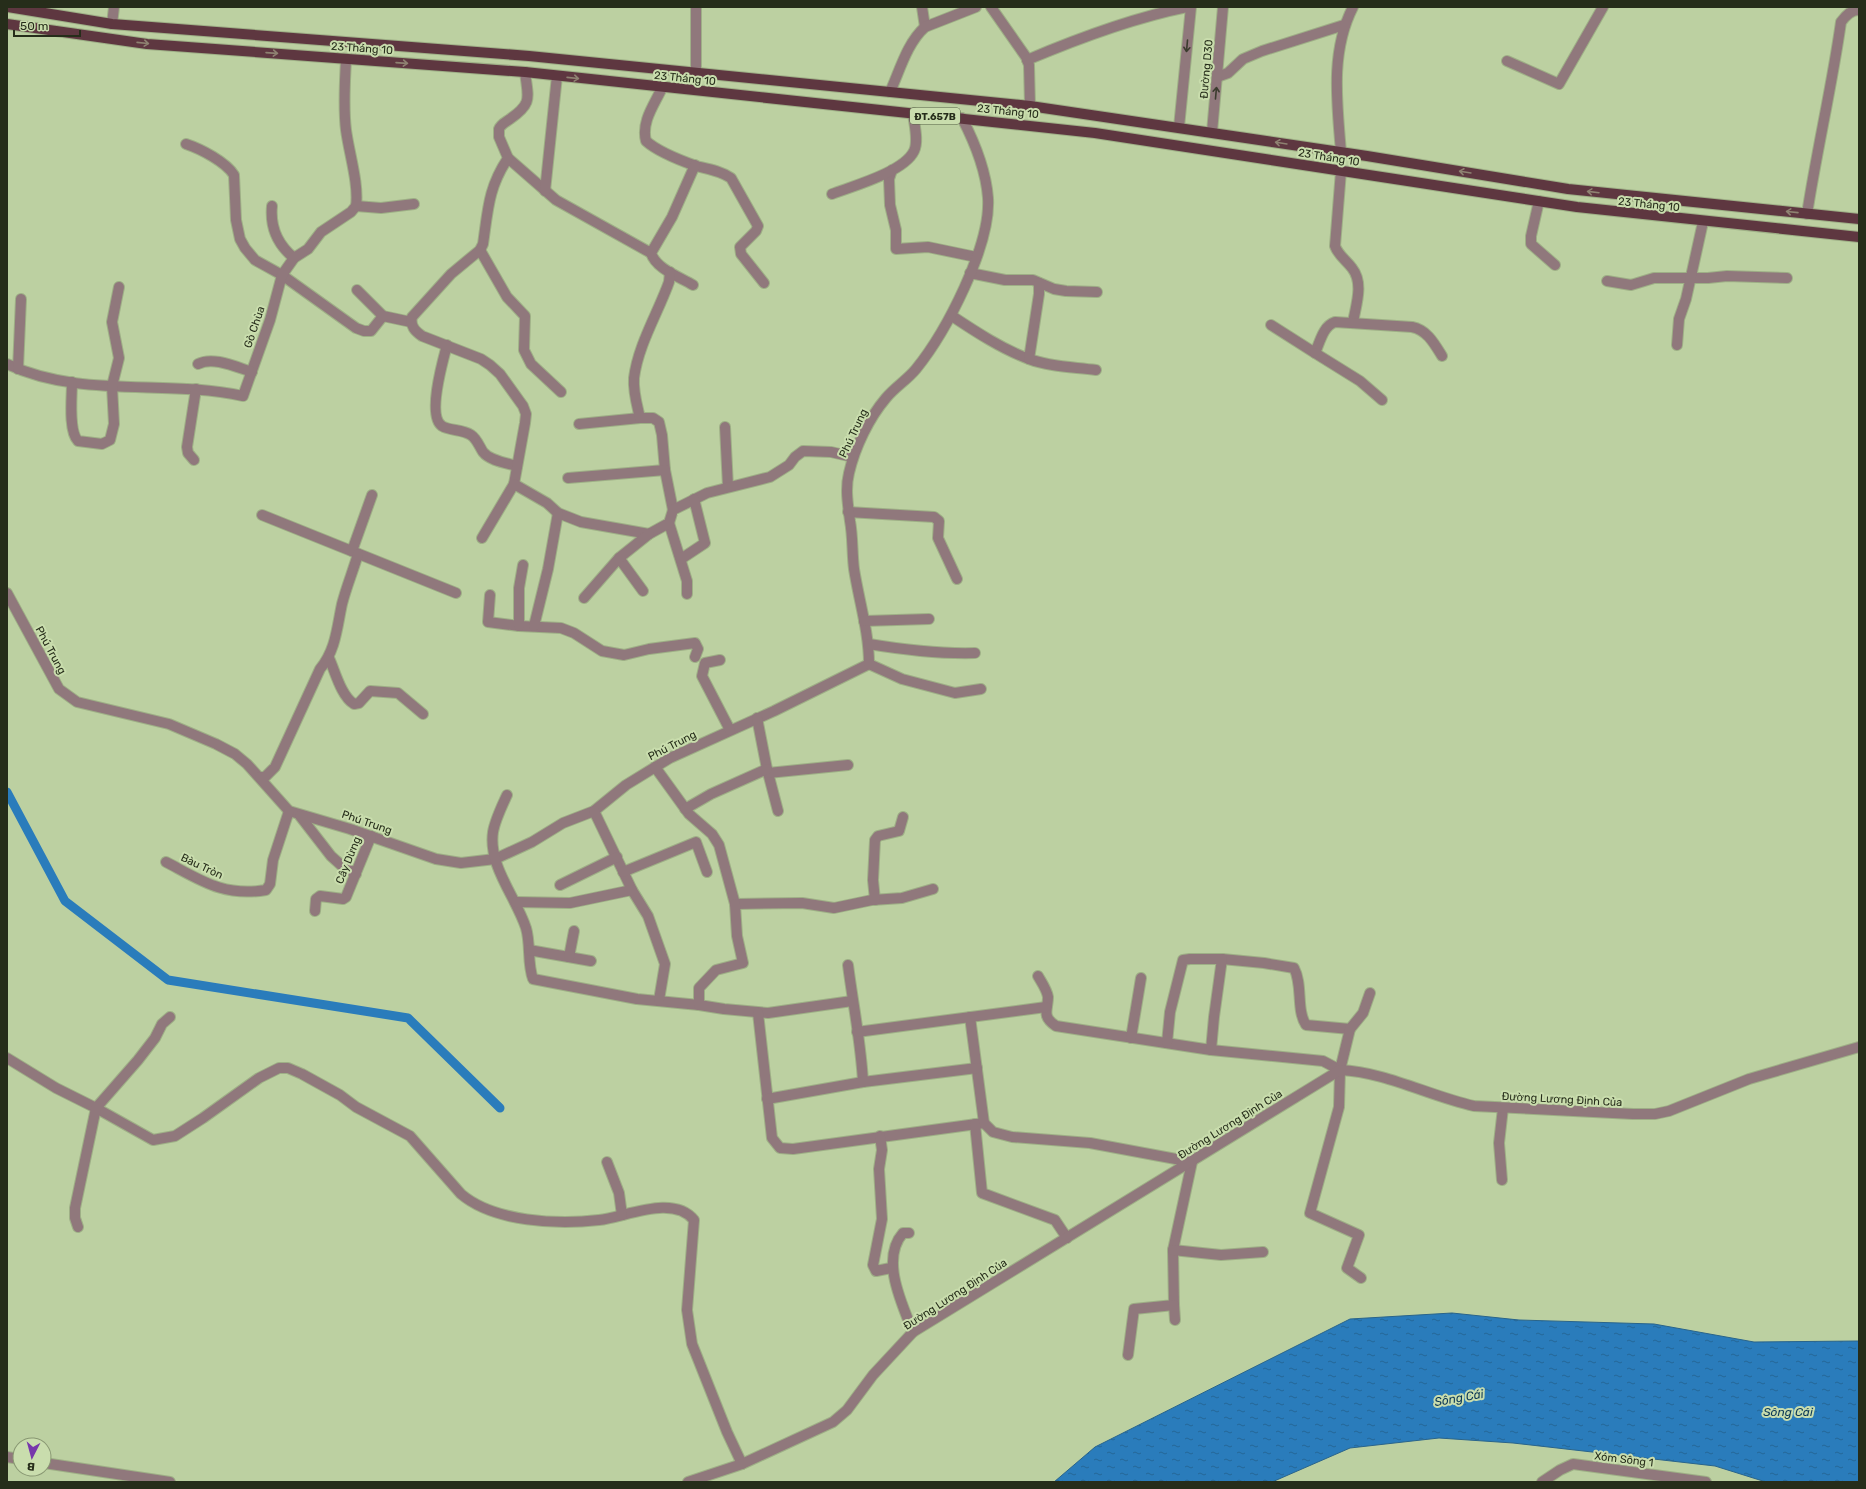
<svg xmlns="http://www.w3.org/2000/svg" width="1866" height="1489" font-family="Rubik,sans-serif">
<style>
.water{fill:url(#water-ripples);stroke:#29648b}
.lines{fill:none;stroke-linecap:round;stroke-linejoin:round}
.canal{stroke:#2a7cbb;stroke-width:9}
.minor-casing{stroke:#9eaf86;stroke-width:12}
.major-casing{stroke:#9eaf86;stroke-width:12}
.minor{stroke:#90787c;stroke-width:10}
.major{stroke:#5e3740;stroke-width:10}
.oneway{stroke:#8e8271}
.oneway2{stroke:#3b3c2e}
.labels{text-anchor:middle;stroke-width:4;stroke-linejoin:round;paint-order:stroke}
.shield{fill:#c9ddad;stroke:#576246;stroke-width:1}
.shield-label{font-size:10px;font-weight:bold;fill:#262d1a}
.street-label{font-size:11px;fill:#262d1a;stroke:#c9ddad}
.water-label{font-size:12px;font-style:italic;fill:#093656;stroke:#c9ddad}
</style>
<defs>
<pattern id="water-ripples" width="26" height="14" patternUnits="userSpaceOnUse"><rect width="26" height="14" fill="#2a7cbb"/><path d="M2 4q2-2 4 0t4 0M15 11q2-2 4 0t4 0" fill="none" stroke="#246697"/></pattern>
</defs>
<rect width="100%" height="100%" fill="#bcd0a1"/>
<polygon class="water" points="1452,1313 1519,1320 1654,1324 1754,1342 1859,1341 1859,1482 1766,1482 1715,1466 1513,1443 1439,1438 1350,1448 1272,1482 1054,1482 1095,1447 1350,1319"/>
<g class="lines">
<polyline class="canal" points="7,792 65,901 168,980 408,1018 500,1108"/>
<g class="minor-casing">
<g id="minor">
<polyline points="696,7 696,73"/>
<polyline points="922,7 925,27"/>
<polyline points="991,7 1026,57 1029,65 1030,106"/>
<polyline points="112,24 114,7"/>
<path d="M1027 60C1079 38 1132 18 1187 7"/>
<polyline points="1507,61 1559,84 1603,7"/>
<polyline points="1217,77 1228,73 1243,59 1262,51 1344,25"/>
<path d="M662 88C654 105 641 122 646 141 657 151 682 161 696 166 709 169 721 171 731 178L758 226 756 231 740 247 741 254 764 283"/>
<path d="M890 92C900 70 907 43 925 27L976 7"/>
<polyline points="1179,127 1191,7"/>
<polyline points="1212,132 1223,7"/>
<path d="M186 144C201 149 226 162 234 175L236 220 240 239 245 248 255 260 282 275 356 328 364 331H371L383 316"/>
<path d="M1341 152C1337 103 1330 52 1353 7"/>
<polyline points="508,158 556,200 651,253"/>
<polyline points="892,170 889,179 890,205 896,230 896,249 928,247 976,257"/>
<path d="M1341 171 1335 246C1338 255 1346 260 1352 268 1364 283 1356 305 1353 322"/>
<polyline points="545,191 557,76"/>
<path d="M832 194C853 186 904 172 914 151 919 141 914 124 913 113"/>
<polyline points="1539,201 1531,236 1531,244 1555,265"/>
<path d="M272 206C270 227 278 245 294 258"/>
<polyline points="356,206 381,208 414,204"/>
<path d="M1807 214C1817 149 1832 86 1841 22 1846 15 1851 10 1859 10"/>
<polyline points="480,250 507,297 525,316 524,350 531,364 561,392"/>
<polyline points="970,273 1005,280 1033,280 1054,289 1066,291 1097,292"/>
<polyline points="1607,281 1631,285 1654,278 1708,278 1727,276 1787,278"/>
<path d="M693 285C680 277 656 269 651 253L672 217 695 165"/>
<polyline points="357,290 383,316 411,322"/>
<path d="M952 316C976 332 1002 349 1029 359 1050 367 1074 367 1096 370"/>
<path d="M1271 325 1315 353C1320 342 1323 326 1335 322L1412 327C1427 330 1434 343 1442 356"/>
<path d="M447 345C443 360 427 416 442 426 450 431 462 429 471 435 477 439 479 446 483 452 490 461 507 463 517 466"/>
<polyline points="1677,345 1679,319 1686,299 1703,222"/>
<polyline points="1315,353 1360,381 1382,400"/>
<polyline points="1029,359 1039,294 1039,283"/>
<path d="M7 364C81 399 166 379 243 396L270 320 282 275 294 258 308 249 321 232 351 212 356 206C359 184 349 153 346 130 343 106 345 83 346 59"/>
<path d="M198 364C213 356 236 367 252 372"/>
<polyline points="18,369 21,299"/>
<path d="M72 382C72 396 68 431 78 441L102 444 110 440 114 424 112 386 119 358 112 322 119 287"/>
<polyline points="579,424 640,418"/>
<polyline points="725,427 728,487"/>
<polyline points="194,460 188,453 187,447 196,389"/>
<path d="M665 470 662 435 659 422 653 418H640C637 405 633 392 634 378 638 345 658 313 669 282L670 272"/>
<polyline points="568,478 665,470 673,510"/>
<path d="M514 484 525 423 526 414 523 406 500 374 490 365 481 359 422 336C415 331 410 326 412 317L451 274 480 250 483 244C488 210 488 188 508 158L499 137V129C501 124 506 122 510 119 533 103 528 98 525 72"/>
<polyline points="848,512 934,517 939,521 938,538 957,579"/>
<polyline points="262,515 456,593"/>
<polyline points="669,523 687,581 687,594"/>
<polyline points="482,538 514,484 547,503 558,513 581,522 649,534 669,523 673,510 707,493 770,477 789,465 795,457 803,451 831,452 853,457"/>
<polyline points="352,551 372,495"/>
<polyline points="619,558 643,591"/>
<polyline points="681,559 705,543 694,499"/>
<path d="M7 593 59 689 77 702 169 724 216 744 235 754 247 764 289 811 350 829 436 859 461 863 495 859 532 842 563 823 594 811 626 785 670 758 774 711 869 664C869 632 859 601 854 569 852 553 853 537 850 521 848 505 845 489 849 473 855 447 869 418 886 398 895 387 907 380 916 369 946 332 991 246 988 198 986 171 975 143 962 118"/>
<polyline points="490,595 488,622 519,626 561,628 574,633 602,651 624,655 649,649 695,643 698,649 695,657"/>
<polyline points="584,598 619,558 649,534"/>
<polyline points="864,621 929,619"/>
<polyline points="519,626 519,588 523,565"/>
<polyline points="534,626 548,569 558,513"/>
<path d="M869 644C905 650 939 654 975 653"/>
<path d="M329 658C335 671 341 696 354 704L359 703 370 691 398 693 423 714"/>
<polyline points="720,660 705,663 702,676 730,730"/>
<polyline points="869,664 902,679 955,693 981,689"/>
<polyline points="757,718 767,769 778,811"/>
<polyline points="655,767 689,814 712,834 719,845 735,904 802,903 834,908 872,900 902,898 933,889"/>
<polyline points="768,773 848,765"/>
<path d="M260 777H265L275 767 320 669C336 650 337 627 342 604 346 588 353 571 358 554"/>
<path d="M507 795C502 806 495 820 493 832 488 866 516 897 526 928 531 945 527 963 533 979L637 999 699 1005"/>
<polyline points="685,809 711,794 767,769"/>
<polyline points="594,811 632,890 648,916 665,964 659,1000"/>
<polyline points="300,816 331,856 341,865 356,874"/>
<path d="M166 862C202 881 224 897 266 890L270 884 273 860 289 811"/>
<polyline points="623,872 696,842 707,872"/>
<polyline points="560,885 617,857"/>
<polyline points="875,900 873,880 875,840 878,836 899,831 903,817"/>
<polyline points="516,902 570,903 632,890"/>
<polyline points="735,904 737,936 743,963 716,970 699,988 699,1005 724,1009 768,1013 852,1001"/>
<polyline points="315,911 316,899 320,896 343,899 346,897 371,836"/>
<polyline points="529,950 591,961"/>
<polyline points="569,957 574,931"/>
<path d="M1222 959 1264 963 1294 968C1303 985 1296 1010 1306 1025L1350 1029"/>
<path d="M848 965C853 1004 861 1043 863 1082"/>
<path d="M1038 976C1042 983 1047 990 1048 997 1048 1010 1041 1016 1056 1026L1211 1050 1323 1061 1340 1070"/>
<polyline points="758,1013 772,1138 780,1148 793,1149 984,1123"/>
<polyline points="970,1017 984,1123 993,1132 1012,1137 1090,1143 1192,1162 1173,1250 1174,1305 1134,1309 1128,1355"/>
<polyline points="857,1032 1046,1007"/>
<polyline points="1131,1038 1141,978"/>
<polyline points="1167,1043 1170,1012 1183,960 1190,959 1222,959 1214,1017 1211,1050"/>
<path d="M7 1058 56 1088 96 1108 153 1140 175 1136 203 1118 259 1078 279 1068H288L302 1074 340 1095 356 1107 410 1136 461 1194C494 1222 558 1225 599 1220 626 1217 673 1194 694 1220L687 1310 692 1344 727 1432 742 1464"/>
<polyline points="767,1099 863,1082 977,1068"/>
<polyline points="975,1124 982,1193 1055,1220 1067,1238"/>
<polyline points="880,1136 882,1150 879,1169 882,1219 873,1265 876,1271 891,1268"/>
<polyline points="607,1162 619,1193 622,1215"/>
<polyline points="1502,1180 1499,1143 1503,1108"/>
<polyline points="78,1227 75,1218 75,1208 96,1108 138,1060 155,1038 162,1024 170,1017"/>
<path d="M909 1233H903C880 1259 902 1304 913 1332"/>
<polyline points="1173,1250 1221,1255 1263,1252"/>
<polyline points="1361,1278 1347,1268 1359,1235 1310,1213 1339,1107 1340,1070 1350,1029 1363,1013 1370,993"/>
<polyline points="1174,1305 1175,1320"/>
<polyline points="7,1457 20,1459"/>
<polyline points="44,1463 170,1482"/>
<path d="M688 1482 742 1464 833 1422 847 1410 873 1375 913 1332 1340 1070C1386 1072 1429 1096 1474 1106L1633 1114H1655L1669 1111 1749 1079 1859 1047"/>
<polyline points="1542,1482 1560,1470 1573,1464 1706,1482"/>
</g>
</g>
<g class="major-casing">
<g id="major">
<polyline points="8,7 112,24 529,56 1030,106 1367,156 1568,189 1859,219"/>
<polyline points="7,24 147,44 525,72 1095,133 1577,207 1859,237"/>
</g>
</g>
<use href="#minor" class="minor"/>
<use href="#major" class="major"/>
</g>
<defs><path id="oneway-shaft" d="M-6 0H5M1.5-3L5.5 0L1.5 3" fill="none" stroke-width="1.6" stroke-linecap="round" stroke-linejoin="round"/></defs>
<g class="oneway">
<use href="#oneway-shaft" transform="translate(143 43) rotate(6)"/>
<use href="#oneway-shaft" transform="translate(272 53) rotate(4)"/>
<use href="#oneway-shaft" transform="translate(402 63) rotate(4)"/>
<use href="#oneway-shaft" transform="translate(573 78) rotate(6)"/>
<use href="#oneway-shaft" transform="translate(1281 143) rotate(-171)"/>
<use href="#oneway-shaft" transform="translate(1465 172) rotate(-171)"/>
<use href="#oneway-shaft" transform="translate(1593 192) rotate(-173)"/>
<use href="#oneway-shaft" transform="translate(1792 212) rotate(-174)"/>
</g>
<g class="oneway2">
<use href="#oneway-shaft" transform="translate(1187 46) rotate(95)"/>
<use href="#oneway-shaft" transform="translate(1216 93) rotate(-85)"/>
</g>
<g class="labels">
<rect class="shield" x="910" y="108" width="50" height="16" rx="3"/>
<g class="shield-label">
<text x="935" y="120">ĐT.657B</text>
</g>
<g class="street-label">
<text transform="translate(362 48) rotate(4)" y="4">23 Tháng 10</text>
<text transform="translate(1206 69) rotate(-85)" y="4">Đường D30</text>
<text transform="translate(685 78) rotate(6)" y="4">23 Tháng 10</text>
<text transform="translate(1008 111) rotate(6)" y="4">23 Tháng 10</text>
<text transform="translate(1329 157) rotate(9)" y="4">23 Tháng 10</text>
<text transform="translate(1649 204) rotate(6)" y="4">23 Tháng 10</text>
<text transform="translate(254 327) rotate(-71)" y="4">Gò Chùa</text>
<text transform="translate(853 433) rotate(-65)" y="4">Phú Trung</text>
<text transform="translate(51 650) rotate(62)" y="4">Phú Trung</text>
<text transform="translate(672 745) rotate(-27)" y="4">Phú Trung</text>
<text transform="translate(367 822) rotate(19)" y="4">Phú Trung</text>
<text transform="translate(348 860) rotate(-68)" y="4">Cây Dừng</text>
<text transform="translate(202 866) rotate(25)" y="4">Bàu Tròn</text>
<text transform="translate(1562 1099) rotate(3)" y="4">Đường Lương Định Của</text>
<text transform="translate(1230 1124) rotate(-32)" y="4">Đường Lương Định Của</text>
<text transform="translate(955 1294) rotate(-33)" y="4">Đường Lương Định Của</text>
<text transform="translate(1624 1459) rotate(7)" y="4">Xóm Sông 1</text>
</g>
<g class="water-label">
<text transform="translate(1459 1398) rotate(-10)" y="4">Sông Cái</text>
<text x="1788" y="1416">Sông Cái</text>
</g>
</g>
<rect width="1866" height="1489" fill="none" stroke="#262d1a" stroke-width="16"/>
<g transform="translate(32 1457) rotate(186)"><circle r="19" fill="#c9ddad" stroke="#889772"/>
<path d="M0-3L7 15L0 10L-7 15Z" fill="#7737ab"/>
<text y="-6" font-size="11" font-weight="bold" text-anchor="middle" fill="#262d1a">B</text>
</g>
<path d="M14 30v6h66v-6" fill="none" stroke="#262d1a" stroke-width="2"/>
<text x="20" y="30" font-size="12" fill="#262d1a" stroke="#c9ddad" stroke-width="3" paint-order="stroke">50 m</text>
</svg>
